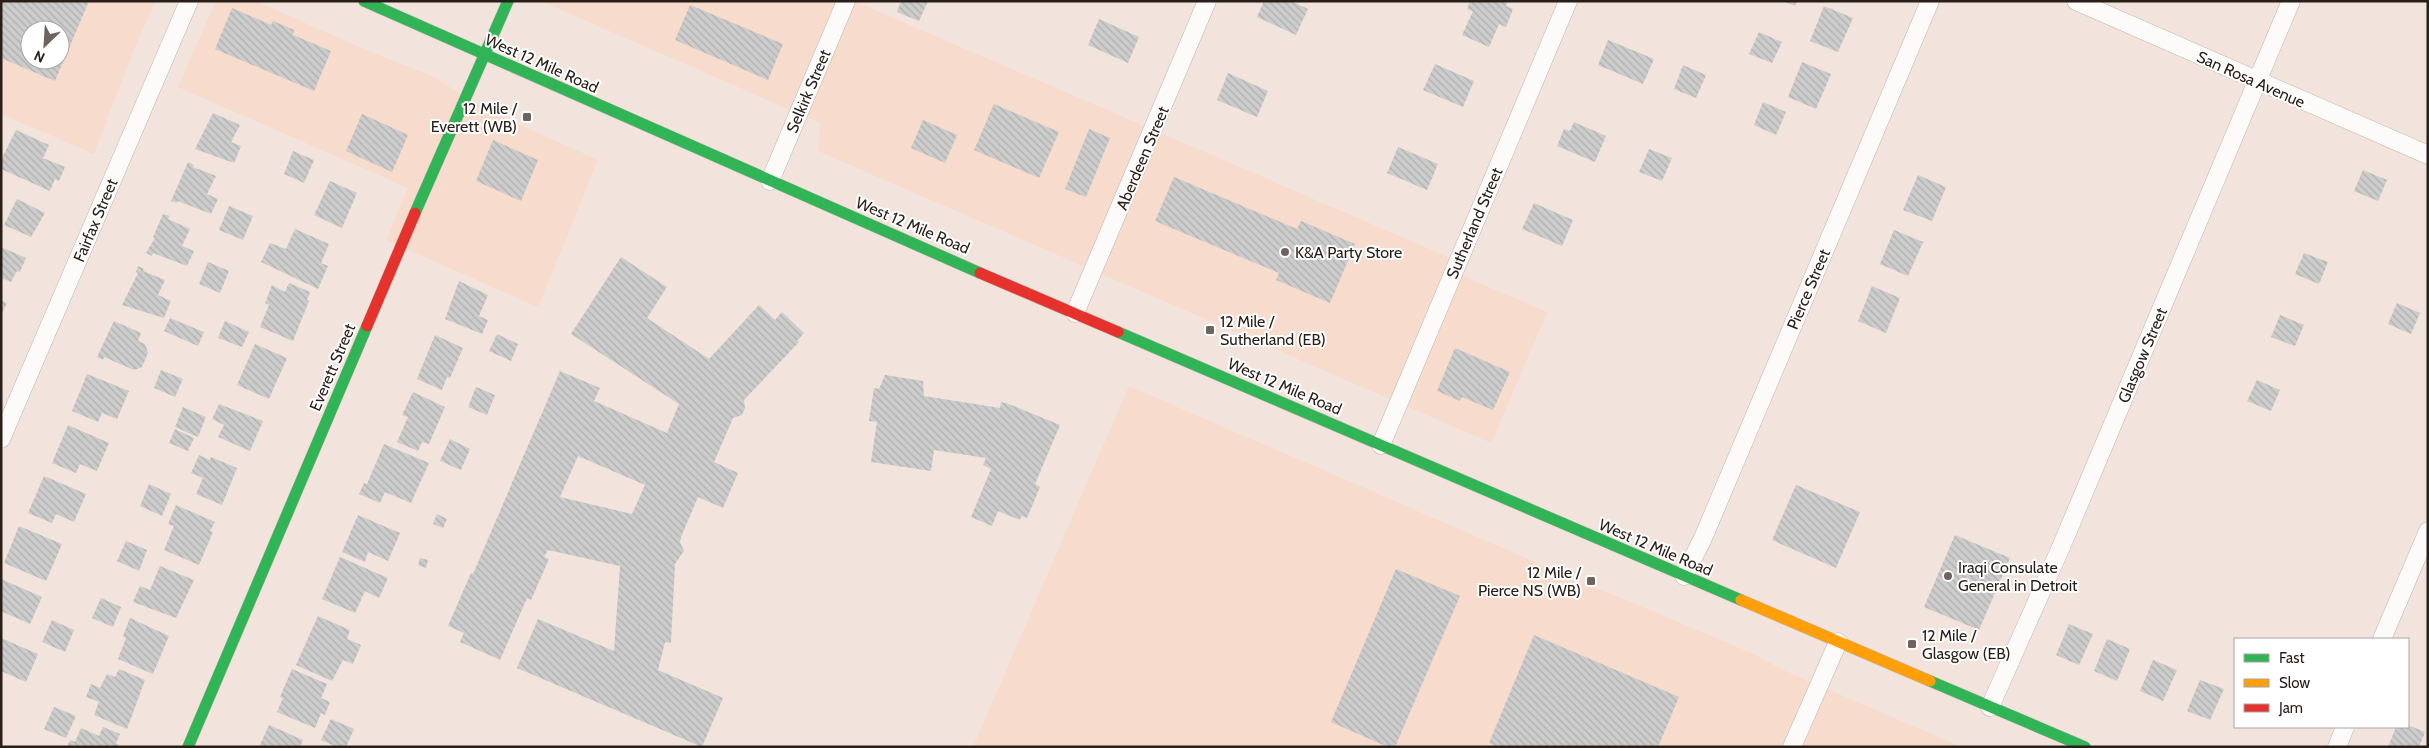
<svg xmlns="http://www.w3.org/2000/svg" width="2429" height="748" font-family="Cabin,sans-serif">
<style>
.built{fill:#f7dbcc;fill-rule:evenodd}
.building{fill:url(#building-back-hatch);fill-rule:evenodd}
.lines{fill:none;stroke-linecap:round;stroke-linejoin:round}
.street-casing{stroke:#c0b5ae;stroke-width:19}
.fast-casing{stroke:#c0b5ae;stroke-width:12}
.slow-casing{stroke:#c0b5ae;stroke-width:12}
.jam-casing{stroke:#c0b5ae;stroke-width:12}
.street{stroke:#fdfbfa;stroke-width:18}
.fast{stroke:#30b455;stroke-width:11}
.slow{stroke:#ff9f0a;stroke-width:11}
.jam{stroke:#e5322d;stroke-width:11}
.poi-dot{fill:#6f635d;stroke:#fff;stroke-width:2}
.labels{text-anchor:middle;stroke-width:4;stroke-linejoin:round;paint-order:stroke}
.street-label{font-size:16px;fill:#291e18;stroke:#fff}
.poi-label{font-size:16px;fill:#291e18;stroke:#fff;text-anchor:start}
</style>
<defs>
<pattern id="building-back-hatch" width="6" height="6" patternUnits="userSpaceOnUse" patternTransform="scale(1.25)"><rect width="6" height="6" fill="#ccc"/><path d="M-1 5l2 2M0 0l6 6M5-1l2 2" fill="none" stroke="#afafae"/></pattern>
</defs>
<rect width="100%" height="100%" fill="#f2e4dc"/>
<g class="built">
<path d="M1 1H155L128 64 94 154 1 114ZM30 30H60V60H30Z"/>
<polygon points="216,1 256,1 368,51 432,76 487,110 598,160 538,307 386,240 408,188 178,87"/>
<polygon points="541,1 854,1 1467,265 1463,276 1547,312 1491,443 818,151 820,123"/>
<polygon points="1129,386 1542,565 1754,654 1781,669 1962,747 973,747"/>
</g>
<g class="building">
<path d="M1 1H89L55 81 1 58ZM30 30H60V60H30Z"/>
<polygon points="901,1 928,1 919,21 897,12"/>
<polygon points="1264,1 1291,1 1308,9 1296,35 1257,17"/>
<polygon points="1470,1 1508,1 1506,6 1513,9 1506,27 1499,24 1489,47 1462,35 1473,11 1467,9"/>
<polygon points="1783,1 1797,1 1795,6"/>
<polygon points="690,5 783,44 768,80 675,40"/>
<polygon points="1824,6 1853,18 1838,52 1810,41"/>
<polygon points="232,8 271,25 273,21 294,30 293,35 331,51 314,91 215,49"/>
<polygon points="1099,19 1139,37 1128,63 1088,45"/>
<polygon points="1759,32 1782,42 1772,63 1749,54"/>
<polygon points="1608,40 1654,59 1643,84 1598,65"/>
<polygon points="1802,62 1831,74 1816,109 1788,97"/>
<polygon points="1435,64 1474,81 1463,107 1423,90"/>
<polygon points="1683,65 1706,75 1696,98 1674,89"/>
<polygon points="1228,73 1268,91 1257,117 1217,100"/>
<polygon points="1763,102 1786,112 1776,135 1754,125"/>
<polygon points="994,104 1059,132 1039,178 974,150"/>
<polygon points="213,113 240,125 231,142 241,146 234,163 195,149"/>
<polygon points="362,114 408,135 392,172 346,151"/>
<polygon points="923,120 957,135 945,163 911,148"/>
<polygon points="1574,122 1606,136 1595,162 1557,146 1564,129 1570,131"/>
<polygon points="1089,129 1110,138 1086,197 1065,189"/>
<polygon points="16,130 49,145 43,158 65,167 59,181 55,179 50,191 1,169 1,160"/>
<polygon points="493,140 538,160 521,201 476,181"/>
<polygon points="1398,147 1438,164 1427,190 1387,173"/>
<polygon points="1649,149 1672,158 1662,181 1639,172"/>
<polygon points="293,151 314,160 304,183 284,174"/>
<polygon points="188,162 194,165 193,167 216,176 207,194 218,199 211,214 178,201 177,203 171,201"/>
<polygon points="2363,170 2387,180 2378,201 2354,191"/>
<polygon points="1918,175 1946,187 1932,221 1903,210"/>
<polygon points="1174,177 1297,229 1301,221 1355,244 1330,303 1276,280 1279,273 1155,221"/>
<polygon points="330,181 357,193 342,228 314,215"/>
<polygon points="17,199 45,213 31,237 4,225"/>
<polygon points="1534,203 1573,220 1562,246 1522,229"/>
<polygon points="229,206 253,216 243,240 219,230"/>
<polygon points="163,214 170,216 168,219 190,229 182,246 194,251 187,266 153,253 152,256 146,253 155,238 153,237"/>
<polygon points="295,229 329,244 321,263 328,266 318,289 261,262 270,243 286,249"/>
<polygon points="1894,230 1923,242 1908,276 1880,264"/>
<polygon points="1,247 26,258 20,272 17,271 11,282 1,278"/>
<polygon points="2304,253 2328,262 2319,284 2295,274"/>
<path d="M621 257 667 287 647 318 709 359 759 305 775 320 782 312 804 333 797 341 799 342 744 400 745 408 742 415 733 418 714 462 738 473 723 508 698 497 681 537 680 542 684 551 675 564 671 643 665 642 658 670 723 698 702 747 517 668 538 619 614 651 620 566 548 550 544 557 549 559 531 600 527 598 500 660 460 642 464 633 448 626 471 573 473 574 560 371 600 388 594 401 667 433 679 404 571 334ZM578 456 645 485 632 514 560 497Z"/>
<polygon points="208,262 229,271 220,293 199,284"/>
<polygon points="138,266 144,269 143,271 165,280 158,295 171,301 164,318 122,305 138,273 136,272"/>
<polygon points="459,281 488,295 479,316 488,320 482,334 445,319"/>
<polygon points="289,283 310,292 307,300 309,301 293,341 260,327 269,305 265,303 272,285 285,292"/>
<polygon points="1872,286 1900,298 1886,333 1858,321"/>
<polygon points="1,300 7,303 1,315"/>
<polygon points="2397,303 2420,313 2411,334 2388,324"/>
<polygon points="2280,315 2304,325 2295,346 2271,337"/>
<polygon points="170,318 204,332 198,346 164,331"/>
<polygon points="114,321 141,333 138,341 145,344 148,353 142,367 134,370 104,357 103,360 97,357"/>
<polygon points="225,321 249,332 242,347 218,338"/>
<polygon points="497,334 518,344 511,361 489,351"/>
<polygon points="435,335 463,348 450,378 447,377 442,390 417,379"/>
<polygon points="255,344 287,358 269,399 237,385"/>
<polygon points="1455,348 1510,372 1493,410 1462,397 1460,401 1437,391"/>
<polygon points="161,370 183,379 175,397 154,388"/>
<polygon points="87,374 129,391 117,419 102,413 98,422 72,411"/>
<polygon points="885,375 923,381 924,396 1000,408 1001,402 1009,404 1060,425 1035,484 1040,487 1027,518 1021,516 1020,520 998,511 992,526 971,517 991,469 983,465 986,458 934,450 931,471 871,462 877,422 869,421 874,388 879,389"/>
<polygon points="2257,380 2280,390 2271,411 2247,401"/>
<polygon points="476,387 495,395 487,415 468,407"/>
<polygon points="413,392 445,407 429,444 422,442 418,451 397,442 408,417 402,415"/>
<polygon points="219,404 263,421 250,451 218,437 224,425 212,419"/>
<polygon points="183,407 206,417 198,437 175,427"/>
<polygon points="68,425 109,443 97,471 80,464 76,473 52,463"/>
<polygon points="175,429 194,438 188,451 169,443"/>
<polygon points="450,439 470,449 461,470 440,461"/>
<polygon points="384,444 429,463 411,503 385,492 380,503 359,494 364,483 367,484"/>
<polygon points="199,455 210,460 211,457 237,468 222,505 196,494 203,478 191,473"/>
<polygon points="44,476 86,494 74,522 56,514 52,523 28,513"/>
<polygon points="149,484 171,494 162,516 140,506"/>
<polygon points="1796,485 1860,512 1836,568 1772,540"/>
<polygon points="176,505 215,522 210,531 213,532 199,565 164,550 174,526 168,524"/>
<polygon points="437,514 447,519 443,528 433,524"/>
<polygon points="358,515 400,533 388,561 368,552 365,562 342,552"/>
<polygon points="19,526 62,544 46,581 4,563"/>
<polygon points="1955,535 2010,558 1979,630 1924,607"/>
<polygon points="126,541 147,550 139,571 117,561"/>
<polygon points="340,557 388,578 379,598 365,591 355,613 322,599"/>
<polygon points="420,558 428,560 426,568 418,565"/>
<polygon points="160,566 194,580 176,618 133,602 140,586 150,590"/>
<polygon points="1396,569 1460,596 1395,747 1388,747 1331,722"/>
<polygon points="1,579 42,597 30,624 1,611"/>
<polygon points="101,598 121,607 113,627 92,618"/>
<polygon points="318,616 350,630 347,639 361,645 353,664 343,660 332,681 296,665"/>
<polygon points="130,618 169,636 153,674 118,659 126,638 123,636"/>
<polygon points="52,620 74,630 65,652 42,642"/>
<polygon points="2069,624 2093,634 2079,665 2056,655"/>
<polygon points="1534,635 1679,697 1658,747 1498,747 1489,743"/>
<polygon points="1,638 38,654 26,682 1,671"/>
<polygon points="2107,639 2130,649 2117,681 2094,671"/>
<polygon points="2153,660 2177,670 2163,701 2140,691"/>
<polygon points="119,669 145,680 127,729 94,715 99,702 86,697 91,684 100,688 107,674 115,677"/>
<polygon points="292,669 327,684 321,698 330,702 325,715 321,713 315,728 277,712 283,698 280,697"/>
<polygon points="2200,680 2224,689 2210,720 2187,711"/>
<polygon points="54,707 76,716 66,738 44,729"/>
<polygon points="331,719 354,729 346,747 337,747 321,740"/>
<polygon points="269,725 303,740 300,747 259,747"/>
<polygon points="2408,725 2425,732 2419,747 2388,747 2396,727 2408,727"/>
<polygon points="103,727 120,734 116,743 119,745 119,747 67,747 70,740 75,742 81,728 99,736"/>
</g>
<g class="lines">
<g class="street-casing">
<g id="street">
<polyline points="2076,1 2428,155"/>
<polyline points="770,181 846,1"/>
<polyline points="1075,313 1207,1"/>
<polyline points="1,439 189,1"/>
<polyline points="1381,445 1568,1"/>
<polyline points="1684,576 1703,538 1930,1"/>
<polyline points="2382,639 2428,531"/>
<polyline points="1990,707 2061,547 2291,1"/>
<polyline points="1792,747 1838,642"/>
<polyline points="2337,747 2345,727"/>
</g>
</g>
<g class="fast-casing">
<g id="fast">
<polyline points="364,1 980,273"/>
<polyline points="415,213 508,1"/>
<polyline points="1118,332 1741,600"/>
<polyline points="1930,681 2085,747"/>
<polyline points="188,747 367,326"/>
</g>
</g>
<g class="slow-casing">
<polyline id="slow" points="1741,600 1930,681"/>
</g>
<g class="jam-casing">
<g id="jam">
<polyline points="980,273 1118,332"/>
<polyline points="367,326 415,213"/>
</g>
</g>
<use href="#street" class="street"/>
<use href="#fast" class="fast"/>
<use href="#slow" class="slow"/>
<use href="#jam" class="jam"/>
</g>
<g class="poi-dot">
<rect x="522" y="112" width="10" height="10" rx="2.5"/>
<circle cx="1285" cy="252" r="5"/>
<rect x="1205" y="325" width="10" height="10" rx="2.5"/>
<circle cx="1948" cy="576" r="5"/>
<rect x="1586" y="576" width="10" height="10" rx="2.5"/>
<rect x="1907" y="639" width="10" height="10" rx="2.5"/>
</g>
<g class="labels">
<g class="street-label">
<text transform="translate(542 63) rotate(24)" y="6">West 12 Mile Road</text>
<text transform="translate(2251 79) rotate(24)" y="6">San Rosa Avenue</text>
<text transform="translate(808 91) rotate(-67)" y="6">Selkirk Street</text>
<text transform="translate(1142 158) rotate(-67)" y="6">Aberdeen Street</text>
<text transform="translate(95 220) rotate(-67)" y="6">Fairfax Street</text>
<text transform="translate(1474 223) rotate(-67)" y="6">Sutherland Street</text>
<text transform="translate(913 225) rotate(23)" y="6">West 12 Mile Road</text>
<text transform="translate(1808 289) rotate(-67)" y="6">Pierce Street</text>
<text transform="translate(2142 355) rotate(-67)" y="6">Glasgow Street</text>
<text transform="translate(332 367) rotate(-67)" y="6">Everett Street</text>
<text transform="translate(1285 386) rotate(23)" y="6">West 12 Mile Road</text>
<text transform="translate(1656 547) rotate(23)" y="6">West 12 Mile Road</text>
</g>
<g class="poi-label">
<text x="517" y="114" text-anchor="end">12 Mile /<tspan x="517" dy="18">Everett (WB)</tspan></text>
<text x="1295" y="258">K&amp;A Party Store</text>
<text x="1220" y="327">12 Mile /<tspan x="1220" dy="18">Sutherland (EB)</tspan></text>
<text x="1958" y="573">Iraqi Consulate<tspan x="1958" dy="18">General in Detroit</tspan></text>
<text x="1581" y="578" text-anchor="end">12 Mile /<tspan x="1581" dy="18">Pierce NS (WB)</tspan></text>
<text x="1922" y="641">12 Mile /<tspan x="1922" dy="18">Glasgow (EB)</tspan></text>
</g>
</g>
<rect width="2429" height="748" fill="none" stroke="#291e18" stroke-width="5"/>
<rect x="2234" y="638" width="175" height="90" fill="#ffffff" stroke="#a9a5a3"/>
<rect x="2244" y="654" width="25" height="8" fill="#30b455" stroke="#a9a5a3"/>
<text x="2279" y="663" font-size="15" fill="#291e18">Fast</text>
<rect x="2244" y="679" width="25" height="8" fill="#ff9f0a" stroke="#a9a5a3"/>
<text x="2279" y="688" font-size="15" fill="#291e18">Slow</text>
<rect x="2244" y="704" width="25" height="8" fill="#e5322d" stroke="#a9a5a3"/>
<text x="2279" y="713" font-size="15" fill="#291e18">Jam</text>
<g transform="translate(45 45) rotate(205)"><circle r="24" fill="#ffffff" stroke="#a9a5a3"/>
<path d="M0-4L9 19L0 12L-9 19Z" fill="#6f635d"/>
<text y="-8" font-size="14" font-weight="bold" text-anchor="middle" fill="#291e18">N</text>
</g>
</svg>
